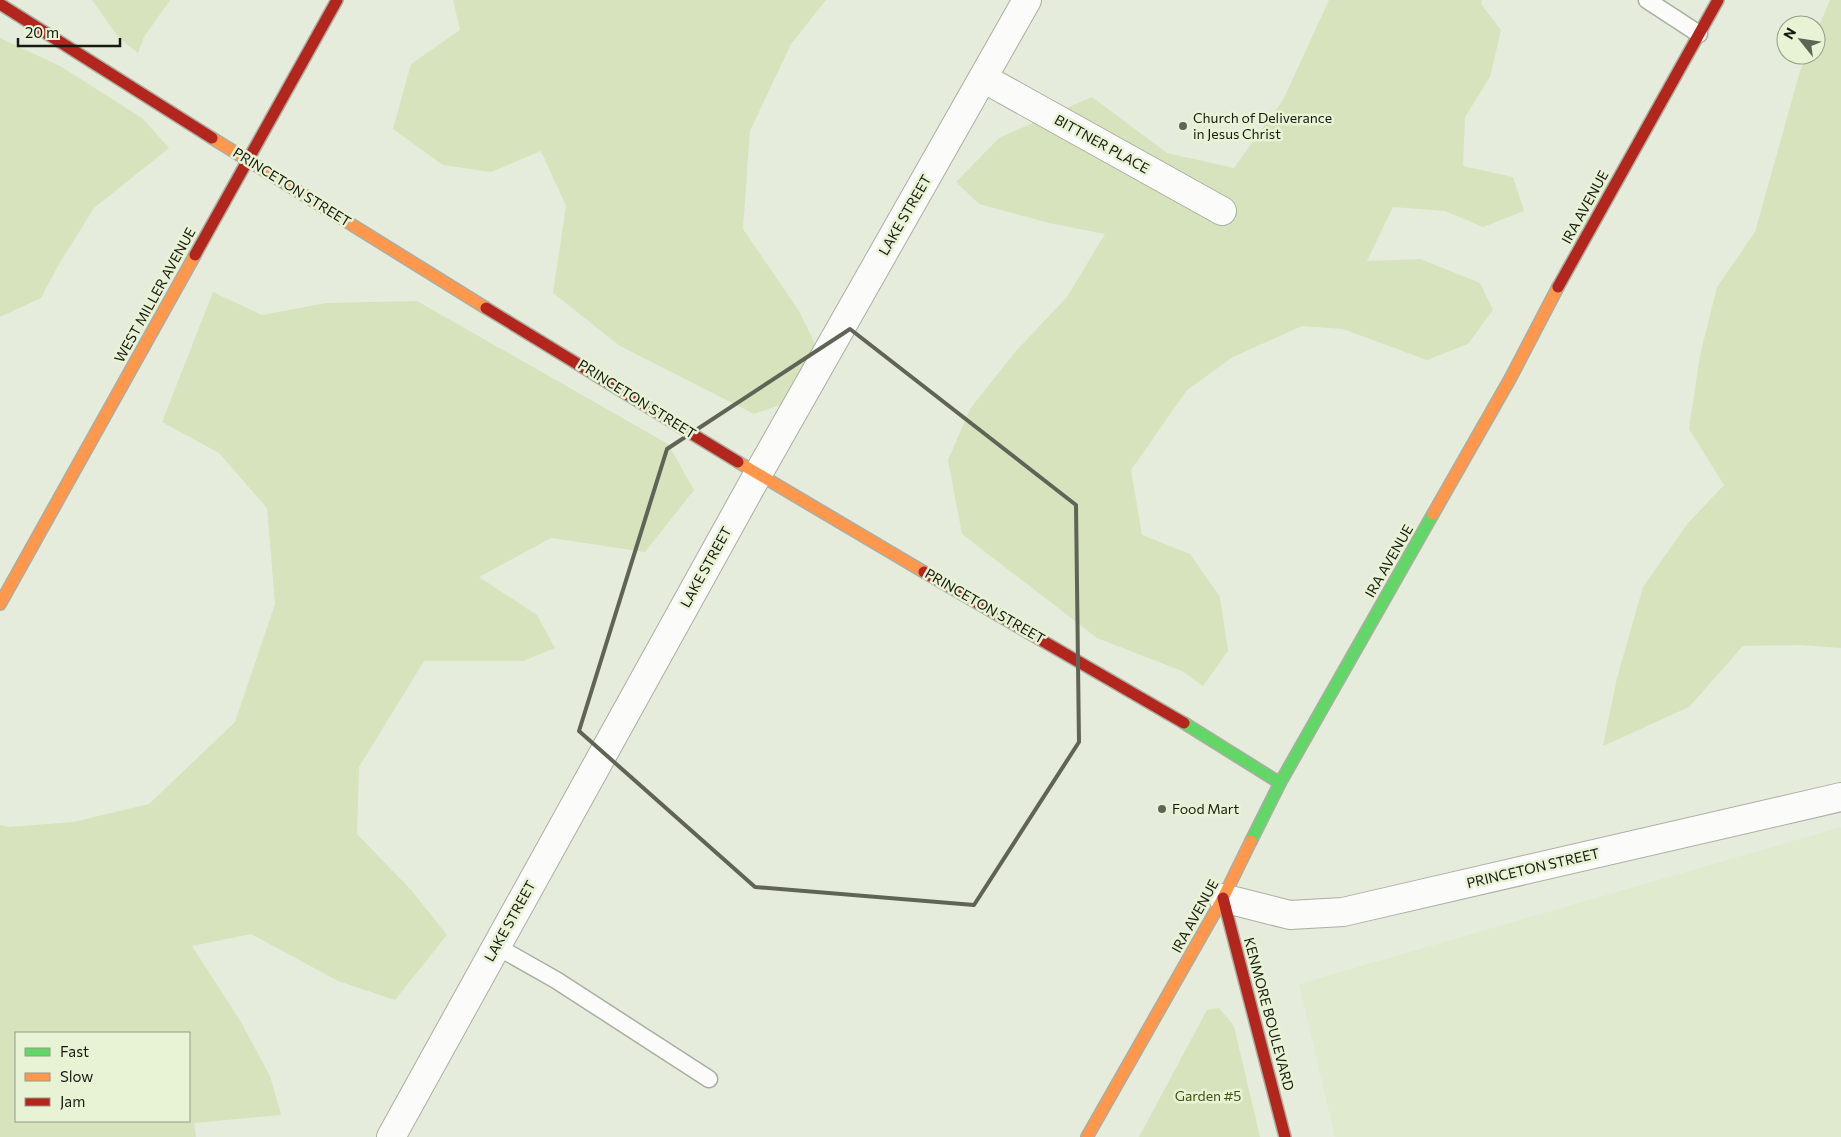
<svg xmlns="http://www.w3.org/2000/svg" width="1841" height="1137" font-family="Commissioner,sans-serif">
<style>
.built{fill:#e0eace}
.green{fill:#d6e3bc;fill-rule:evenodd}
.lines{fill:none;stroke-linecap:round;stroke-linejoin:round}
.lane-casing{stroke:#aaaea2;stroke-width:19}
.street-casing{stroke:#aaaea2;stroke-width:30}
.fast-casing{stroke:#aaaea2;stroke-width:14}
.slow-casing{stroke:#aaaea2;stroke-width:14}
.jam-casing{stroke:#aaaea2;stroke-width:14}
.lane{stroke:#fbfcfa;stroke-width:16}
.street{stroke:#fbfcfa;stroke-width:28}
.fast{stroke:#63d668;stroke-width:11}
.slow{stroke:#ff974d;stroke-width:11}
.jam{stroke:#b3261e;stroke-width:11}
.marked{fill:none;stroke:#5f6457;stroke-width:4;stroke-linejoin:round}
.poi-dot{fill:#5f6457;stroke:#e8f3d5;stroke-width:2}
.labels{text-anchor:middle;stroke-width:5;stroke-linejoin:round;paint-order:stroke}
.poi-label{font-size:14px;fill:#171a10;stroke:#e8f3d5;text-anchor:start}
.street-label{font-size:14px;fill:#171a10;stroke:#e8f3d5}
.park-label{font-size:14px;fill:#3f510a;stroke:#e8f3d5}
</style>
<rect width="100%" height="100%" fill="#e6ecdc"/>
<polygon class="built" points="1841,827 1841,1137 1335,1137 1299,984"/>
<g class="green">
<polygon points="92,0 170,0 144,37 138,53 118,37"/>
<polygon points="453,0 826,0 791,44 750,131 743,229 799,311 823,360 780,405 754,414 620,346 553,293 566,206 541,151 491,172 443,165 393,129 411,64 460,30"/>
<polygon points="1329,0 1482,0 1481,4 1501,30 1490,77 1465,117 1463,166 1513,177 1524,211 1483,227 1445,211 1393,207 1367,261 1420,259 1480,283 1493,310 1468,344 1427,360 1343,329 1302,326 1233,357 1187,390 1131,470 1142,535 1190,554 1220,597 1228,651 1203,686 1182,671 1097,638 962,534 948,460 970,409 1015,352 1067,297 1105,234 1049,223 979,204 956,182 999,138 1092,97 1167,153 1234,168 1283,100"/>
<polygon points="1830,0 1841,0 1841,648 1801,645 1743,646 1689,707 1603,746 1617,678 1643,587 1688,523 1724,485 1689,429 1700,355 1717,287 1755,232 1800,71 1807,55 1816,55 1816,33"/>
<polygon points="0,38 60,66 142,118 169,148 94,208 59,264 41,298 0,317"/>
<path d="M213 292 262 315 326 303 417 301 668 444 694 490 645 552 551 538 479 577 537 615 555 648 523 661H424L359 767 357 834 412 891 447 935 395 1000 338 981 251 934 192 946 241 1022 270 1076 281 1115 194 1123 196 1137H0V825L9 827 73 822 149 804 235 722 275 604 267 508 219 453 162 422ZM16 1033H189V1121H16Z"/>
<polygon points="1219,1008 1234,1026 1260,1137 1139,1137 1207,1010"/>
</g>
<g class="lines">
<g class="lane-casing">
<g id="lane">
<polyline points="1647,0 1699,34"/>
<polyline points="496,946 556,980 709,1079"/>
</g>
</g>
<g class="street-casing">
<g id="street">
<polyline points="983,78 1222,211"/>
<polyline points="1223,898 1290,915 1343,912 1841,797"/>
<polyline points="391,1137 758,474 1027,0"/>
</g>
</g>
<g class="fast-casing">
<g id="fast">
<polyline points="1184,723 1280,783"/>
<polyline points="1251,841 1280,783 1433,514"/>
</g>
</g>
<g class="slow-casing">
<g id="slow">
<polyline points="212,138 486,308"/>
<polyline points="738,462 924,572"/>
<polyline points="1433,514 1510,379 1558,287"/>
<polyline points="0,604 195,255"/>
<polyline points="1087,1137 1223,898 1251,841"/>
</g>
</g>
<g class="jam-casing">
<g id="jam">
<polyline points="0,4 212,138"/>
<polyline points="195,255 337,0"/>
<polyline points="1558,287 1718,0"/>
<polyline points="486,308 738,462"/>
<polyline points="924,572 1184,723"/>
<polyline points="1223,898 1285,1137"/>
</g>
</g>
<use href="#lane" class="lane"/>
<use href="#street" class="street"/>
<use href="#fast" class="fast"/>
<use href="#slow" class="slow"/>
<use href="#jam" class="jam"/>
</g>
<path class="marked" d="M850 329 1076 505 1079 742 974 905 755 887 579 731 667 449Z"/>
<g class="poi-dot">
<circle cx="1183" cy="126" r="5"/>
<circle cx="1162" cy="809" r="5"/>
</g>
<g class="labels">
<g class="poi-label">
<text x="1193" y="123">Church of Deliverance<tspan x="1193" dy="16">in Jesus Christ</tspan></text>
<text x="1172" y="814">Food Mart</text>
</g>
<g class="street-label">
<text transform="translate(1102 144) rotate(29)" y="5">BITTNER PLACE</text>
<text transform="translate(292 187) rotate(32)" y="5">PRINCETON STREET</text>
<text transform="translate(1585 207) rotate(-61)" y="5">IRA AVENUE</text>
<text transform="translate(905 215) rotate(-60)" y="5">LAKE STREET</text>
<text transform="translate(155 295) rotate(-61)" y="5">WEST MILLER AVENUE</text>
<text transform="translate(637 399) rotate(32)" y="5">PRINCETON STREET</text>
<text transform="translate(1389 561) rotate(-60)" y="5">IRA AVENUE</text>
<text transform="translate(706 567) rotate(-61)" y="5">LAKE STREET</text>
<text transform="translate(985 606) rotate(30)" y="5">PRINCETON STREET</text>
<text transform="translate(1533 868) rotate(-13)" y="5">PRINCETON STREET</text>
<text transform="translate(1195 916) rotate(-61)" y="5">IRA AVENUE</text>
<text transform="translate(510 921) rotate(-61)" y="5">LAKE STREET</text>
<text transform="translate(1269 1014) rotate(75)" y="5">KENMORE BOULEVARD</text>
</g>
<g class="park-label">
<text x="1208" y="1101">Garden #5</text>
</g>
</g>
<rect x="15" y="1032" width="175" height="90" fill="#e8f3d5" stroke="#949c86"/>
<rect x="25" y="1048" width="25" height="8" fill="#63d668" stroke="#949c86"/>
<text x="60" y="1057" font-size="15" fill="#171a10">Fast</text>
<rect x="25" y="1073" width="25" height="8" fill="#ff974d" stroke="#949c86"/>
<text x="60" y="1082" font-size="15" fill="#171a10">Slow</text>
<rect x="25" y="1098" width="25" height="8" fill="#b3261e" stroke="#949c86"/>
<text x="60" y="1107" font-size="15" fill="#171a10">Jam</text>
<g transform="translate(1801 40) rotate(300)"><circle r="24" fill="#e8f3d5" stroke="#949c86"/>
<path d="M0-4L9 19L0 12L-9 19Z" fill="#5f6457"/>
<text y="-8" font-size="14" font-weight="bold" text-anchor="middle" fill="#171a10">N</text>
</g>
<path d="M18 38v8h102v-8" fill="none" stroke="#171a10" stroke-width="2.5"/>
<text x="25" y="38" font-size="15" fill="#171a10" stroke="#e8f3d5" stroke-width="4" paint-order="stroke">20 m</text>
</svg>
